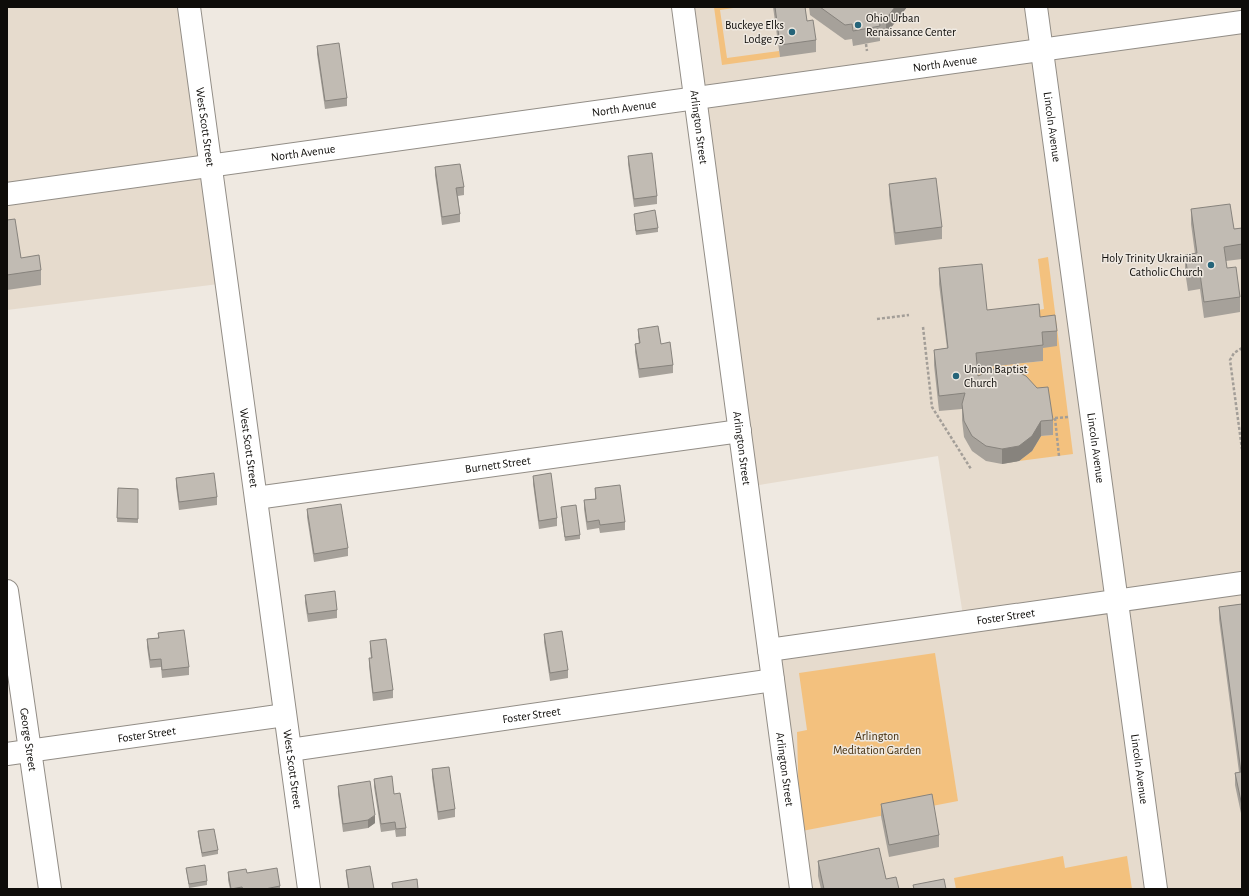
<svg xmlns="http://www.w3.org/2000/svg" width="1249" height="896" font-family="'Alegreya Sans',sans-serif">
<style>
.built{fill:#e6dbcd}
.green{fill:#f3c17e}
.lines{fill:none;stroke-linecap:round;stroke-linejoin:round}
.minor-casing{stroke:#928d86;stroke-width:24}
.path{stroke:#a39e98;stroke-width:2.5;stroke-dasharray:3 2;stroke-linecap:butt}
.minor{stroke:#fff;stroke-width:22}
.wall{fill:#a6a19a}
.shaded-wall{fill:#87837d}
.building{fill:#c1bbb3;stroke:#87837d}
.poi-dot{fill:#256479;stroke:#efe9e1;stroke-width:1.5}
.labels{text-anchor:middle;stroke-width:3;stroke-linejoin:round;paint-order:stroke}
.poi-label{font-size:12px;fill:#0e0c09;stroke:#efe9e1;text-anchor:start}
.street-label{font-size:12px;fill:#0e0c09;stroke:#efe9e1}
.park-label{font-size:12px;fill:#422c0b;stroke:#efe9e1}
</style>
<rect width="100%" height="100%" fill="#efe9e1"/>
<g class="built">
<polygon points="7,7 189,7 227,283 7,310"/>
<polygon points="683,7 1242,7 1242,889 801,889 769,650 964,622 938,456 747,487"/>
</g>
<g class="green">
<polygon points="714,7 740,7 720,10 727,58 779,51 780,57 722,65"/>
<polygon points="1048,257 1073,454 1019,461 1032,451 1041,436 1053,435 978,391 976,368 1043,361 1038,310 1044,309 1038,259"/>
<polygon points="935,653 958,801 802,831 799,806 797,732 807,730 799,673"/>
<polygon points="1063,856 1065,868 1127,856 1132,889 956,889 954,878"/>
</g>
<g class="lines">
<g class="minor-casing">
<g id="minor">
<path id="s1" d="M189 7 309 889"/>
<path id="s2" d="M683 7 801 889"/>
<path id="s3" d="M1036 7 1156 889"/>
<path id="s4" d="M7 194 1242 22"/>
<path id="s5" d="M256 498 740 431"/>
<path id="s6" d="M7 591 50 889"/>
<path id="s7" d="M769 650 1242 583"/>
<path id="s8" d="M290 750 773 680"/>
<path id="s9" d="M7 754 285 715"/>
</g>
</g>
<g class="path">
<polyline points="866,44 867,51"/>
<polyline points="877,319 909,315"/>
<polyline points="923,327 932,407 971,469"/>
<polyline points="1242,348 1234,353 1230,360 1242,449"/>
<polyline points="1055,418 1059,456"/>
<polyline points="1055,418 1069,417"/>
</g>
<use href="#minor" class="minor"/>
</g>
<g class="wall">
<polygon points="773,7 805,7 807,21 816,40 816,52 780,57"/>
<polygon points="809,7 907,7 886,34 880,35 880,41 853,46 852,39 845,40 810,15"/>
<polygon points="317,46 347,98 347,106 325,109 317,54"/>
<polygon points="628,156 657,196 657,204 634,207 628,164"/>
<polygon points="435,167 464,187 464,195 458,196 460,214 460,222 442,225 435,175"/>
<polygon points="889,184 942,227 942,239 895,245 889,195"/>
<polygon points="1191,209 1234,229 1242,228 1242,259 1226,261 1227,268 1240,297 1240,312 1204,318 1200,289 1188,291 1185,271 1185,255 1195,254 1191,224"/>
<polygon points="634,214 658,228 658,232 636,235 634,218"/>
<polygon points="7,220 21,258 41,270 41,285 7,290"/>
<polygon points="939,268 987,310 1040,317 1057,331 1057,346 1043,348 1043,361 977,368 978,376 1053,420 1053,435 1041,436 1032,451 1019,461 1002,464 986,461 972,451 964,437 962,420 962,409 939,411 934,365 934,350 947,348 939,284"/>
<polygon points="638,329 661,344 673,365 673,373 639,378 635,352 635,344 639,343 638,337"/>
<polygon points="533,476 557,518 557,526 539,529 533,484"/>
<polygon points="176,478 217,497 217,505 179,510 176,486"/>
<polygon points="118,488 138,489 138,523 117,522"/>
<polygon points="595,488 625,522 625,530 600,533 599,528 587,530 584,509 584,500 595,499"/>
<polygon points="561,507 580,535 580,539 565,541 561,511"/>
<polygon points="307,509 348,548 348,556 314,562 307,517"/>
<polygon points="305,595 337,610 337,618 308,622 305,603"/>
<polygon points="1242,604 1242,818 1235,785 1235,773 1239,772 1219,619 1219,607"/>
<polygon points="158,633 189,667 189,675 162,678 161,667 150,668 147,647 147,639 158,638"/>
<polygon points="544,634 568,670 568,678 550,681 544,642"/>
<polygon points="370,641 393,690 393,698 373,701 369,666 369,658 371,658 370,649"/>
<polygon points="432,769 455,809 455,817 438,820 432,777"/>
<polygon points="374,779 394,794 406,828 406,836 396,837 395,830 381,832 374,787"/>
<polygon points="338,786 375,823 368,828 343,832 338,794"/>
<polygon points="881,804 939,835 939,847 889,857 881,816"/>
<polygon points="198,831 218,850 218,854 202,857 198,835"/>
<polygon points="818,861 886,879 899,889 821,889 818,876"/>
<polygon points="186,868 207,881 207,885 189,888"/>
<polygon points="346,870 374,889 348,889 346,874"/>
<polygon points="228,872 247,873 280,886 280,889 230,889 228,880"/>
</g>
<g class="shaded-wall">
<polygon points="895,7 907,7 886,34 886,19"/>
<polygon points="1041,421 1041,436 1032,451 1019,461 1002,464 1002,449"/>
<polygon points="375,815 375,823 368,828 368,820"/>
</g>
<g class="building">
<polygon points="775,7 805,7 807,21 813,20 816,40 780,45"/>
<polygon points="820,7 895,7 886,19 879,20 880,26 853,31 852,24 845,25"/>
<polygon points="339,43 347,98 325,101 317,46"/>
<polygon points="652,153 657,196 634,199 628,156"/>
<polygon points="460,164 464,187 456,188 460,214 442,217 435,167"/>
<polygon points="936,178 942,227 895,233 889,184"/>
<polygon points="1230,204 1234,229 1242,228 1242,244 1224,247 1227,268 1236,267 1240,297 1204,302 1200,274 1188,275 1185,255 1197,253 1191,209"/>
<polygon points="655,210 658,228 636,231 634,214"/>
<polygon points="15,219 21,258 39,255 41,270 7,275 7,220"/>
<polygon points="982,264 987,310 1039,304 1040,317 1055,315 1057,331 1042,332 1043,345 976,353 978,376 994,369 1011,369 1026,376 1037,388 1048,387 1053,420 1041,421 1032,436 1019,446 1002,449 986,446 972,436 964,421 962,404 965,393 939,396 934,350 948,348 939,268"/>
<polygon points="658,326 661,344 670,342 673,365 639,369 635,344 640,343 638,329"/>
<polygon points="214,473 217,497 179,502 176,478"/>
<polygon points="551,473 557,518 539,521 533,476"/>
<polygon points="620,485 625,522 600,525 599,520 587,522 584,500 596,499 595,488"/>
<polygon points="118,488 138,489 138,519 117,518"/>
<polygon points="341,504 348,548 314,554 307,509"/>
<polygon points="576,505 580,535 565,537 561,507"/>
<polygon points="335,591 337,610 308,614 305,595"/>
<polygon points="1242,604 1242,806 1235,773 1241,772 1219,607"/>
<polygon points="184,630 189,667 162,670 161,659 150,660 147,639 159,638 158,633"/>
<polygon points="562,631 568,670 550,673 544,634"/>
<polygon points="386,639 393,690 373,693 369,658 372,658 370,641"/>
<polygon points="449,767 455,809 438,812 432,769"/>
<polygon points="392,776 394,794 400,793 406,828 396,829 395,822 381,824 374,779"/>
<polygon points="370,781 375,815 368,820 343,824 338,786"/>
<polygon points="932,794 939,835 889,845 881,804"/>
<polygon points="214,829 218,850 202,853 198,831"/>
<polygon points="879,848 886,879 896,877 899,889 824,889 818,861"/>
<polygon points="205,865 207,881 189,884 186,868"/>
<polygon points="370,866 374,889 349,889 346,870"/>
<polygon points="277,868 280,886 265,889 243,889 242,887 231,889 228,872 246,869 247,873"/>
<polygon points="417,879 418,889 393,889 392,883"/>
<polygon points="944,879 946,889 914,889 913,885"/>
</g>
<g class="poi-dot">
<circle cx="858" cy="25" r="4"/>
<circle cx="792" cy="32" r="4"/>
<circle cx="1211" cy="265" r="4"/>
<circle cx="956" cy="376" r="4"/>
</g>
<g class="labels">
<g class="poi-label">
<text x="866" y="22">Ohio Urban<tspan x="866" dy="14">Renaissance Center</tspan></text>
<text x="784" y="29" text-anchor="end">Buckeye Elks<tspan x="784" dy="14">Lodge 73</tspan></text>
<text x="1203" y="262" text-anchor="end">Holy Trinity Ukrainian<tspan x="1203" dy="14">Catholic Church</tspan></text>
<text x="964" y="373">Union Baptist<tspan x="964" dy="14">Church</tspan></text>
</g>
<g class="street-label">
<text dy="4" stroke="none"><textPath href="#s4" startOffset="947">North Avenue</textPath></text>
<text dy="4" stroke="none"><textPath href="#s4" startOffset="623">North Avenue</textPath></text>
<text dy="4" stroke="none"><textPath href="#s1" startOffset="121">West Scott Street</textPath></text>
<text dy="4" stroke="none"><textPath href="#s2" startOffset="121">Arlington Street</textPath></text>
<text dy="4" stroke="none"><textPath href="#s3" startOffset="121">Lincoln Avenue</textPath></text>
<text dy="4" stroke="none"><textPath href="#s4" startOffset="299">North Avenue</textPath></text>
<text dy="4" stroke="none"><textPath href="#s1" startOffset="445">West Scott Street</textPath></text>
<text dy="4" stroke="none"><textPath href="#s2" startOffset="445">Arlington Street</textPath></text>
<text dy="4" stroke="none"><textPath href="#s3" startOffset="445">Lincoln Avenue</textPath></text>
<text dy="4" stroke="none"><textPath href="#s5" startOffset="244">Burnett Street</textPath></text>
<text dy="4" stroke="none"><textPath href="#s7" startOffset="239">Foster Street</textPath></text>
<text dy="4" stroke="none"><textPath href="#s8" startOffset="244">Foster Street</textPath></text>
<text dy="4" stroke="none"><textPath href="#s9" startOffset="141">Foster Street</textPath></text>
<text dy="4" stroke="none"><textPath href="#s6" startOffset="150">George Street</textPath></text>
<text dy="4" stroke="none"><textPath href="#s1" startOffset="769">West Scott Street</textPath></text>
<text dy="4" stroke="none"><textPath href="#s2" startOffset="769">Arlington Street</textPath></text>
<text dy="4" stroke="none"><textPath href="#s3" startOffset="769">Lincoln Avenue</textPath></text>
</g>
<g class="park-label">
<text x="877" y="740">Arlington<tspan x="877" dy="14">Meditation Garden</tspan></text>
</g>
</g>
<rect width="1249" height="896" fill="none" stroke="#0e0c09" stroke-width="16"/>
</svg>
